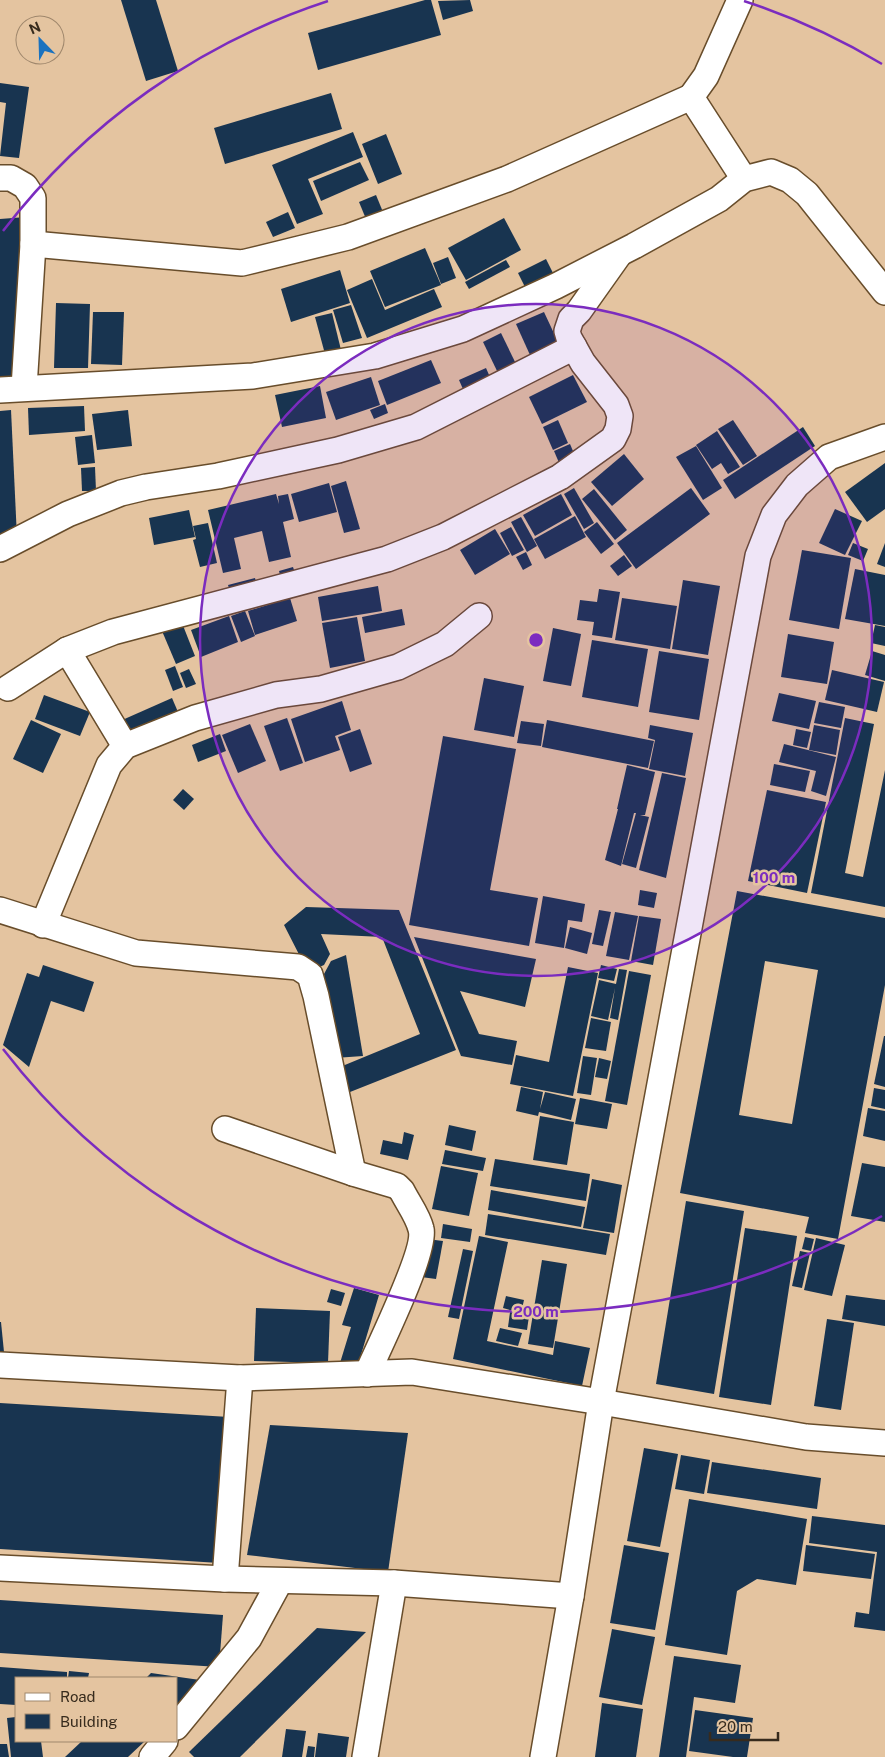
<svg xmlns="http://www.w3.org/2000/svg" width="885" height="1757" font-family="'Public Sans',sans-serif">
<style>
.building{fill:#183450;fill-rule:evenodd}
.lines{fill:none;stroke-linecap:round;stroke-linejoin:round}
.minor-casing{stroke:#684d2b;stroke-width:28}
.minor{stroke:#fff;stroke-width:25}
.ring{fill:none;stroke:#7b2cbf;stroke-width:2.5}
.centre{fill:#7b2cbf;stroke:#e4c4a0;stroke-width:2.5}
.ring-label{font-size:15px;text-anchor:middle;font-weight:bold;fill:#7b2cbf;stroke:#e4c4a0;stroke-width:5;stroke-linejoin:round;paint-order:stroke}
</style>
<rect width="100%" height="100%" fill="#e4c4a0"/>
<g class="building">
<polygon points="121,0 156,0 178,71 146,81"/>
<polygon points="425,0 431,0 441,35 318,70 308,33"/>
<polygon points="470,0 473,11 443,20 438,1"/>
<polygon points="0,83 29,87 19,158 0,156 6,103 0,102"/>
<polygon points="331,93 342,129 225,164 214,128"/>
<polygon points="353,132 363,157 308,179 323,214 297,224 272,165"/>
<polygon points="386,134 402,174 378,184 362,144"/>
<polygon points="360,162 369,180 321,201 313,181"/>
<polygon points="376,195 383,212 366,219 359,202"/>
<polygon points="288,212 295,228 273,237 266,222"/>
<polygon points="26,217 17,387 0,387 0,219"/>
<polygon points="504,218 521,250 466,280 448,248"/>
<polygon points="425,248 441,285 385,307 370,271"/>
<polygon points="448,257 456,278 441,284 433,263"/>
<polygon points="546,259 553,273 525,287 518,273"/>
<polygon points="506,260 510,267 469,289 465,282"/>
<polygon points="340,270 350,303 291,322 281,289"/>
<polygon points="372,279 385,310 434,289 442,307 367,338 347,290"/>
<polygon points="56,303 90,304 88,368 54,368"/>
<polygon points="351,305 362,338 343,343 333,310"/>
<polygon points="93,312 124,312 122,365 91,364"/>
<polygon points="544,312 558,342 530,355 516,324"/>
<polygon points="332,313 341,350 325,354 315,317"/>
<polygon points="501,333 517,366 499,375 483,342"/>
<polygon points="431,360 441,383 387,405 378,381"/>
<polygon points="486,368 493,384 466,396 459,380"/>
<polygon points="573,375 587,402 542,424 529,397"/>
<polygon points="371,377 380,405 336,420 326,392"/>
<polygon points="320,386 326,418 282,427 275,395"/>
<polygon points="385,404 388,413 374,419 370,410"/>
<polygon points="84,406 85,431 29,435 28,408"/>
<polygon points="11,410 17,538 0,539 0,411"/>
<polygon points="128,410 132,446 97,450 92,414"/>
<polygon points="558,420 568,443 553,450 543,427"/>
<polygon points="733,420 757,456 743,465 718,429"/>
<polygon points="803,427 815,446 735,499 723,480"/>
<polygon points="717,431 740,467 728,474 721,463 712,469 696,445"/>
<polygon points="92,435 95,463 78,465 75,437"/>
<polygon points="570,444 576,458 560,465 554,451"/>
<polygon points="696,446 722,488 703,500 676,457"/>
<polygon points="624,454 644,479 612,506 591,482"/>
<polygon points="885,463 885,509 867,522 845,492"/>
<polygon points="95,467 96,491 82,491 81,468"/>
<polygon points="346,481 360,529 344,533 331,486"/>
<polygon points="329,483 337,512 299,522 291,494"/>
<polygon points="574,488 594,523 584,529 564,494"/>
<polygon points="691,488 710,514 636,569 617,543"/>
<polygon points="594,489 627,530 615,540 582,499"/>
<polygon points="276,494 279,504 278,496 288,494 294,519 283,522 291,557 269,562 262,531 234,538 241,569 223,573 208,510"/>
<polygon points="561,494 572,515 535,536 523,515"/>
<polygon points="835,509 862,521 845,555 819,543"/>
<polygon points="189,510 195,537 154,545 149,518"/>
<polygon points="575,516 586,537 545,559 534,539"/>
<polygon points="521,517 537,546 527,552 511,522"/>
<polygon points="597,522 614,544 601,554 584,532"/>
<polygon points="208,523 217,563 200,567 193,540 196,539 193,526"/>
<polygon points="511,527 524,550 512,556 500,533"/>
<polygon points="495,529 510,554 475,575 460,550"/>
<polygon points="853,543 868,549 863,561 848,555"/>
<polygon points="885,543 885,567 877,564"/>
<polygon points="802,550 851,558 839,629 789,620"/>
<polygon points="526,552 532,565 523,570 516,557"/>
<polygon points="624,555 632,566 618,576 610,566"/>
<polygon points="293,567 297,579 282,583 279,571"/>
<polygon points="855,569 885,575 885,626 845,619"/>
<polygon points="255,578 258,589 231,595 228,585"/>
<polygon points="683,580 720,586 708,655 672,649"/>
<polygon points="378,586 382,611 322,621 318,597"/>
<polygon points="599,589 620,592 612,638 592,635 594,622 577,620 580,600 597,602"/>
<polygon points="290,598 297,621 255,635 248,611"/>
<polygon points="622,598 677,606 670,649 615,640"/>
<polygon points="402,609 405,625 365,633 362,617"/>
<polygon points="245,611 255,636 241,642 231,616"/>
<polygon points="229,616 238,642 201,657 191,630"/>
<polygon points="357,617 365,661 330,668 322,623"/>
<polygon points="182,623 195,656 176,664 162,631"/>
<polygon points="875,625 885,627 885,646 871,643"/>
<polygon points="553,628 581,634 571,686 543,681"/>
<polygon points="788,634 834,642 827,684 781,677"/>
<polygon points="592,640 648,649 638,707 582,697"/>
<polygon points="659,651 709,659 699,720 649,712"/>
<polygon points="872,651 885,655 885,681 865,675"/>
<polygon points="175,666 183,687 173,691 165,670"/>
<polygon points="189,669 196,684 186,688 180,673"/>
<polygon points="832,670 884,682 877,712 825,700"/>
<polygon points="484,678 524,686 514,737 474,730"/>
<polygon points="779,693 816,701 809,729 772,721"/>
<polygon points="44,695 90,712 80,736 35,719"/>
<polygon points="172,698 181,719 128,742 120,721"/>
<polygon points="342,701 351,730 335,736 340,750 305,762 291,719"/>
<polygon points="819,702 845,707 841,728 814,723"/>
<polygon points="287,718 303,763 280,771 264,726"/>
<polygon points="845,718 874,724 845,873 863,877 885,770 885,907 811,893"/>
<polygon points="31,720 61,734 43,773 13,759"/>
<polygon points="547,720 654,741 648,768 542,747"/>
<polygon points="521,721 544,724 541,746 517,743"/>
<polygon points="250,724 266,761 238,773 222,735"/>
<polygon points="650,725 693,733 685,776 649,769 655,740 648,738"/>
<polygon points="814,725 840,730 836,755 809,750"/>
<polygon points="360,729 372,764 350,772 338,737"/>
<polygon points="796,729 811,732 807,748 793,745"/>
<polygon points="220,734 226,751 198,762 192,745"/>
<polygon points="443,736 516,749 490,890 538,898 529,946 409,925"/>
<polygon points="784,744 836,757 826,796 811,791 816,771 779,762"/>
<polygon points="774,764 810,771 805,792 770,785"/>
<polygon points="627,765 655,772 645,815 640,815 649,817 636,868 622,864 636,813 634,813 621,866 605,860 618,809 617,809"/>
<polygon points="662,773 686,778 666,878 639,870"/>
<polygon points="183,789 194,799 184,810 173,800"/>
<polygon points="767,790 826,802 807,893 748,881"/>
<polygon points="640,890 657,893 654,908 638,905"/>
<path d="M737 891 885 918V985L838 1239 805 1233 809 1217 680 1193ZM765 961 818 970 792 1124 739 1115Z"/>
<polygon points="543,896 585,904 582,922 568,920 564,948 535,943"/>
<polygon points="306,907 399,910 456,1050 345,1094 340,1067 420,1034 382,937 321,934 330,954 324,965 308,972 284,925"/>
<polygon points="599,910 611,912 603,946 592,944"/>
<polygon points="615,912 638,916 629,960 606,956"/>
<polygon points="639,916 661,919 653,965 631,961"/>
<polygon points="570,927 592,933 587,954 565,948"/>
<polygon points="414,937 536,959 525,1007 460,991 479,1034 517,1041 512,1065 461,1056"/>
<polygon points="346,955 363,1056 335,1058 324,974 331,961"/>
<polygon points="43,965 94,982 84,1012 51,1001 29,1067 3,1045 27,973 39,977"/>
<polygon points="601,965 617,969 614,981 598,978"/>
<polygon points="568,967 598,973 573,1096 510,1084 516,1055 549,1062"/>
<polygon points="619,969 627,970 618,1020 610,1018 615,988 608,1020 591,1016 599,980 616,984"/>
<polygon points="629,971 651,975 627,1105 605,1101"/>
<polygon points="591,1018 611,1022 606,1051 585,1048"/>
<polygon points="884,1036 885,1036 885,1087 874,1084"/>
<polygon points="583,1056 597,1058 591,1095 577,1093"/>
<polygon points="599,1058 611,1061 607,1079 595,1077"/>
<polygon points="521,1087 543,1092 540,1109 545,1092 576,1099 571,1120 539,1112 538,1116 516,1111"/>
<polygon points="874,1088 885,1090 885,1109 871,1106"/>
<polygon points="580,1098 612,1104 607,1129 575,1124"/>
<polygon points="868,1108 885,1111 885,1141 863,1136"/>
<polygon points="540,1116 574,1122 567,1165 533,1160"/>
<polygon points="449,1125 476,1131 472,1151 445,1145"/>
<polygon points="404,1132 414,1135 408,1160 380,1154 383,1140 402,1144"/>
<polygon points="445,1150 486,1158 483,1171 442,1164"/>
<polygon points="495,1159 590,1174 586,1201 490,1186"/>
<polygon points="862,1163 885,1167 885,1222 851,1216"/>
<polygon points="441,1166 478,1173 469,1216 432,1209"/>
<polygon points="592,1179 622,1185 614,1233 583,1228"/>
<polygon points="491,1190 585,1207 581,1227 488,1210"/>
<polygon points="686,1201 744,1211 714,1394 656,1384"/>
<polygon points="488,1214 610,1234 606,1255 485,1235"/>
<polygon points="443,1224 472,1229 470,1242 441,1238"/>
<polygon points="745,1228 797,1236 771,1405 719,1397"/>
<polygon points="479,1236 508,1242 487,1341 553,1355 555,1341 590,1348 582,1386 453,1359"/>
<polygon points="805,1237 814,1239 811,1251 802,1249"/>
<polygon points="816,1238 845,1245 832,1296 804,1290"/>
<polygon points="427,1239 443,1241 436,1279 421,1277"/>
<polygon points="463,1249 473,1251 459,1319 448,1317"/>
<polygon points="800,1251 810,1253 802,1288 792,1286"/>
<polygon points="542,1260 567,1264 553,1348 528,1344"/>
<polygon points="354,1288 379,1295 357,1368 340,1363 351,1327 342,1325"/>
<polygon points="331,1289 345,1293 341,1306 327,1302"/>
<polygon points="846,1295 885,1300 885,1326 842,1319"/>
<polygon points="506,1296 524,1300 521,1313 503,1308"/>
<polygon points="256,1308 330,1311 328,1363 254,1361"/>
<polygon points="510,1312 529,1316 527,1330 508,1327"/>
<polygon points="827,1319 854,1323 841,1410 814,1406"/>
<polygon points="0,1322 1,1322 5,1362 0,1362"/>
<polygon points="500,1328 522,1333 518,1346 496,1341"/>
<polygon points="0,1403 229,1417 219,1563 0,1549"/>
<polygon points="270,1425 408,1433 388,1572 247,1555"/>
<polygon points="644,1448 678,1454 660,1547 627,1541"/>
<polygon points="681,1455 710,1460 704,1494 675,1489"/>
<polygon points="712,1462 821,1478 817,1509 707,1493"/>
<polygon points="689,1499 807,1519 796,1585 757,1579 737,1591 727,1655 665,1645"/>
<polygon points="812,1516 885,1525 885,1631 854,1627 856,1612 869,1614 877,1552 809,1543"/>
<polygon points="624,1545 669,1553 655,1630 610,1623"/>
<polygon points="806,1545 875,1554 871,1579 803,1571"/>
<polygon points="0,1600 223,1615 219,1667 0,1653"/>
<polygon points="317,1628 366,1632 240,1757 194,1757 189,1752"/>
<polygon points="612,1629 655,1637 642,1705 599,1697"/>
<polygon points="674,1656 741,1665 735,1703 694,1697 686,1757 659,1757"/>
<polygon points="0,1667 67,1672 67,1678 16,1678 16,1705 0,1704"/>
<polygon points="69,1671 89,1673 88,1678 68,1678"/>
<polygon points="151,1673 207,1681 176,1710 176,1678 146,1678"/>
<polygon points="602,1703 643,1709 636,1757 595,1757"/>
<polygon points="695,1710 753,1718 747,1757 733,1757 689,1751"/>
<polygon points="16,1717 16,1741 41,1741 43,1757 11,1757 7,1718"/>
<polygon points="286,1729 306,1731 302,1757 282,1757"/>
<polygon points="318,1733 349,1737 346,1757 315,1757"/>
<polygon points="82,1741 145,1741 128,1757 65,1757"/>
<polygon points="0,1744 7,1744 9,1757 0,1757"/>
<polygon points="308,1746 315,1747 314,1757 306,1757"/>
</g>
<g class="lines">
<g class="minor-casing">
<g id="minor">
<polyline points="740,0 706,76 691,97 744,179"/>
<polyline points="0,178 11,178 25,186 33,198 33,244 24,388"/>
<polyline points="33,244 242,263 348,237 507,179 691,97"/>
<polyline points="0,390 253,376 375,356 463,329 556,286 634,246 719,199 744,179 771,172 790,180 807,194 885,292"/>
<polyline points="0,549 68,514 121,493 146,487 218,476 338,450 416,427 574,347"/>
<polyline points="67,650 125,746"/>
<polyline points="8,688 67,650 113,632 387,559 443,537 560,477 613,439 618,429 620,416 616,405 583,363 569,338 567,331 571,319 579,311 618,256"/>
<polyline points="0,910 136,953 298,967 310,975 316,996 353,1173"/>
<polyline points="43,925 109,765 125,746 195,718 276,695 321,689 398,667 445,644 479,616"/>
<path d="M225 1129 353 1173 397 1186 402 1191C408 1203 418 1216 421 1229 427 1250 378 1349 367 1374"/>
<polyline points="0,1365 240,1378 412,1372 601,1402 806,1437 885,1443"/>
<polyline points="0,1568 225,1579 394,1583 571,1596"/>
<polyline points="225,1579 240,1378"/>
<polyline points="176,1727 249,1638 280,1581"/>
<polyline points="152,1757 165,1741"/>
<polyline points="365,1757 394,1583"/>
<polyline points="543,1757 571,1596 601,1402 758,556 774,515 797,485 829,457 885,437"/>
</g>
</g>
<use href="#minor" class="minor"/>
</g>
<circle cx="536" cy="640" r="336" fill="#7b2cbf" fill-opacity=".12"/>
<g class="ring">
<circle cx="536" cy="640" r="336"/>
<path d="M882 1216A672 672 0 0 1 3 1049M3 231A672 672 0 0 1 328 1M744 1A672 672 0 0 1 882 64"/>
</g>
<circle cx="536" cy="640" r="8" class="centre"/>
<g class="ring-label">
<text x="774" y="883">100 m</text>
<text x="536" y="1317">200 m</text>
</g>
<rect x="15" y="1677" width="162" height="65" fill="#e4c4a0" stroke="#9f876c"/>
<rect x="25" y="1693" width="25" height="8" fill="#ffffff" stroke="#9f876c"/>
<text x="60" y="1702" font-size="15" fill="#372b1d">Road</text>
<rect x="25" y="1714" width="25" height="15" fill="#183450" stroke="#9f876c"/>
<text x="60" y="1727" font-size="15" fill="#372b1d">Building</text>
<g transform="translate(40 40) rotate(337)"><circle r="24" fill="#e4c4a0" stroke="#9f876c"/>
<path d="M0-4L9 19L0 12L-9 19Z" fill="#1a72bf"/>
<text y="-8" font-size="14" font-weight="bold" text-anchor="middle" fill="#372b1d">N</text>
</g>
<path d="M710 1732v8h68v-8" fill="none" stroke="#372b1d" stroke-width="2.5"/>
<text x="718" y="1732" font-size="15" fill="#372b1d" stroke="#e4c4a0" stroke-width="4" paint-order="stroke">20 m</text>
</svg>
